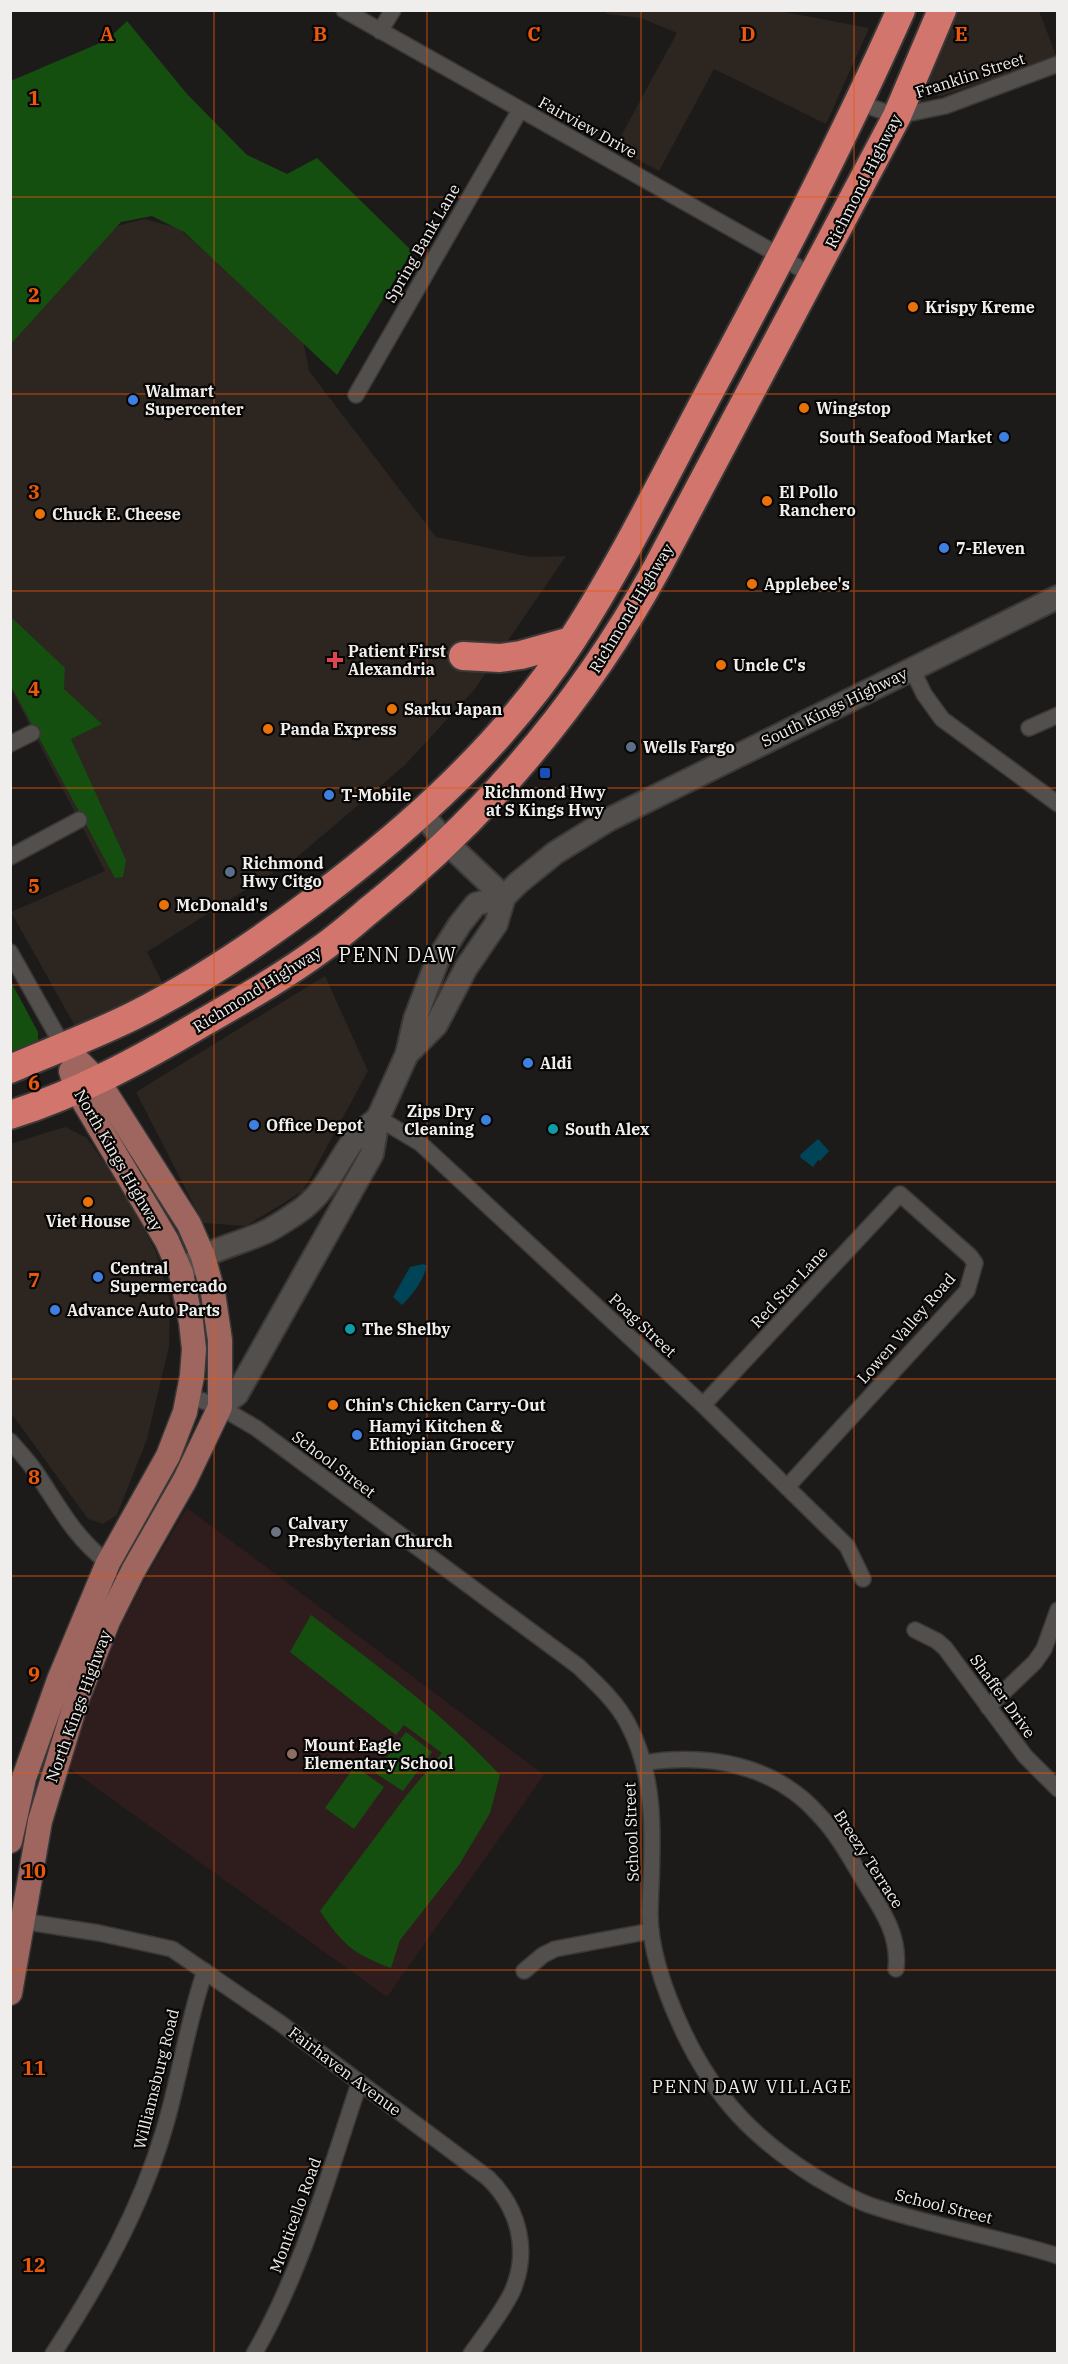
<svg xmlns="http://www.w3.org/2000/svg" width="1068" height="2364" font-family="'IBM Plex Serif',serif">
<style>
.built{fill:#2c2520}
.education{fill:#2f1c1c}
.green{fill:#144f10}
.water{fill:#004557}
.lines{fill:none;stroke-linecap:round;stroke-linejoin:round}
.street-casing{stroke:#3a3938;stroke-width:18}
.secondary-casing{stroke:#3a3938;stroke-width:26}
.primary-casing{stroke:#3a3938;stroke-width:27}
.highway-casing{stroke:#3a3938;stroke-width:32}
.street{stroke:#524f4d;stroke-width:15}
.secondary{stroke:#524f4d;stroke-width:22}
.primary{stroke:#9f6660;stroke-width:24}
.highway{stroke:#d2756d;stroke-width:28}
.grid{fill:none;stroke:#e8590c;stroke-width:1.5;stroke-opacity:0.55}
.food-dot{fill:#e8710a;stroke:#070605;stroke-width:2}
.shop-dot{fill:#3f7fe0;stroke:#070605;stroke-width:2}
.health-dot{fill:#e0444e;stroke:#070605;stroke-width:2}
.service-dot{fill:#5c6f8a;stroke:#070605;stroke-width:2}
.transit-dot{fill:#1a4fb4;stroke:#070605;stroke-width:2}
.culture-dot{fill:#0f9aa8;stroke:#070605;stroke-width:2}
.worship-dot{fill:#6b7280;stroke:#070605;stroke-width:2}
.education-dot{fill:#8d6e63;stroke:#070605;stroke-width:2}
.labels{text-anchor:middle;stroke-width:4.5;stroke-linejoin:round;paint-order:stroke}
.street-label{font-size:16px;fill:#efeeed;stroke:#070605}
.poi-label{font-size:16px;font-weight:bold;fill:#efeeed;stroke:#070605;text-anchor:start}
.neighbourhood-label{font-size:18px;letter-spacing:1.5px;fill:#efeeed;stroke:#070605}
.quarter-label{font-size:20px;letter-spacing:1.5px;fill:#efeeed;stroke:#070605}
.grid-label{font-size:20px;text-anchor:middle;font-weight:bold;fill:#e8590c;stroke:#070605;stroke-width:4.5;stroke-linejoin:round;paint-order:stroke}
</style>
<rect width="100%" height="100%" fill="#1d1b19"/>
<g class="built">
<polygon points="603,11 779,11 869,28 826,124 714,69 659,171 615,147 677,33 641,18 608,14"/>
<polygon points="958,11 1039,11 1057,58 939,97 926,86"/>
<polygon points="144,219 178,228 293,328 303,340 309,371 436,537 531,557 566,556 474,690 405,765 296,858 147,952 167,992 76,1028 11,912 105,871 11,689 11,343 92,250 117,226"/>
<polygon points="325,976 368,1071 303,1191 246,1226 203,1223 136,1092"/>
<polygon points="65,1127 87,1138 125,1193 156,1252 170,1300 169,1346 147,1439 117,1515 103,1524 88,1519 11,1413 10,1144"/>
</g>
<polygon class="education" points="187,1508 544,1775 387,1997 66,1766 82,1716 121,1626 150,1570"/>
<g class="green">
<polygon points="127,21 187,94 247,155 287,174 317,158 412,251 337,375 184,232 152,216 121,222 11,344 11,79 13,80 107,40"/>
<polygon points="10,616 65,668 64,689 102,724 71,739 126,860 123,877 115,878 11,686"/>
<polygon points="10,980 38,1032 38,1044 10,1060"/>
<path d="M311 1615C377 1666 444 1714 500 1775L490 1813 459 1865 400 1940 391 1968C353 1954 342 1944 320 1911L406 1796 442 1753 404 1725 396 1735 290 1652Z"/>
<polygon points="406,1732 432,1752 403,1791 375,1773"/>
<polygon points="355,1766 384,1787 354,1829 325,1808"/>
</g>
<g class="water">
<polygon points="818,1139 829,1151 820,1161 818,1160 813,1167 801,1158 800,1155"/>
<path d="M424 1264 427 1266C422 1282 414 1293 402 1305L393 1297 410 1267Z"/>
</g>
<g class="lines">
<g class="street-casing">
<g id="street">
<polyline points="344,10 782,257 813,277"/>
<polyline points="380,31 393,10"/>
<polyline points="859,103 897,116 945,106 1058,64"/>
<polyline points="356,395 520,110"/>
<polyline points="912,669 924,694 942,719 1058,804"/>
<polyline points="1029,728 1058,715"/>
<polyline points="10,744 32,733"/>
<polyline points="10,857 79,820"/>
<polyline points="10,952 63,1046"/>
<polyline points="378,1118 420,1143 703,1405 847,1546 863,1579"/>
<path d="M189 1396 220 1407 256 1428 578 1666C596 1683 617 1702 628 1724 659 1782 652 1848 650 1911 649 1952 667 1997 684 2033 715 2098 755 2140 817 2178 834 2188 850 2198 869 2205 931 2226 995 2236 1058 2256"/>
<polyline points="703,1405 900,1194 970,1256 975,1263 967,1291 787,1487"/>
<path d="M10 1441C19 1451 28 1461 35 1471 59 1506 73 1536 108 1563"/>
<polyline points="915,1630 937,1641 945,1648 1025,1756 1058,1789"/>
<polyline points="988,1707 1035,1662 1044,1649 1058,1610"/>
<path d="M644 1763C708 1753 775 1764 820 1816 838 1835 850 1858 864 1881 881 1909 900 1934 896 1969"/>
<path d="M21 1921 99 1933 172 1949 280 2023 488 2178C519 2208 530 2251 512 2292 501 2314 485 2334 471 2354"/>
<polyline points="524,1971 543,1955 555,1949 651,1931"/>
<path d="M53 2354C99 2283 140 2211 164 2130 180 2077 187 2023 205 1971"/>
<path d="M254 2354C303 2269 328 2176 359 2084"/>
</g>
</g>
<g class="secondary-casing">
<g id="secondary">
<polyline points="421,813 446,842 504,897"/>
<polyline points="407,1054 436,1025 466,968 496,924 504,897 518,883 555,853 608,820 1058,597"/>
<path d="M181 1273C203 1250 234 1246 263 1233 275 1228 287 1219 298 1212 326 1193 335 1165 354 1140 360 1132 370 1125 378 1118"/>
<polyline points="220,1407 237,1394 372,1154 378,1118 407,1054 415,1019 438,959 460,924 476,904 504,897"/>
</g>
</g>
<g class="primary-casing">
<g id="primary">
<polyline points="10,1841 24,1778 59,1680 108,1563 168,1456 185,1412 192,1376 194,1349 191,1322 181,1273 167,1241 77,1090 71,1071"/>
<polyline points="10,1993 40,1821 77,1699 108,1621 133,1571 185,1480 220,1407 220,1340 213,1293 203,1256 189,1224 98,1081 63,1046"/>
</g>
</g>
<g class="highway-casing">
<g id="highway">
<polyline points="463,656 500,658 521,655 571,641"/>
<path d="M10 1069C52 1051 95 1035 135 1015 200 982 259 942 316 899 413 826 506 742 572 640 624 560 666 473 711 389 778 264 843 140 901 10"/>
<path d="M10 1115C79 1093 140 1060 202 1023 242 1000 283 977 321 949 337 938 352 925 367 912 485 818 584 701 657 568L897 116 942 10"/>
</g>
</g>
<use href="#street" class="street"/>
<use href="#secondary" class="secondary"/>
<use href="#primary" class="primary"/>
<use href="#highway" class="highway"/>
</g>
<path class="grid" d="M214 10V2354M427 10V2354M641 10V2354M854 10V2354M10 197H1058M10 394H1058M10 591H1058M10 788H1058M10 985H1058M10 1182H1058M10 1379H1058M10 1576H1058M10 1773H1058M10 1970H1058M10 2167H1058"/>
<g class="food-dot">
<circle cx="913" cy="307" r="6"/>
<circle cx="804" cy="408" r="6"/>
<circle cx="767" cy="501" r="6"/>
<circle cx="40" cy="514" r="6"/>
<circle cx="752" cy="584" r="6"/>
<circle cx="721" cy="665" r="6"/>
<circle cx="392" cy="709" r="6"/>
<circle cx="268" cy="729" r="6"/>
<circle cx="164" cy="905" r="6"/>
<circle cx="88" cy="1202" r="6"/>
<circle cx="333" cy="1405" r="6"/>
</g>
<g class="shop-dot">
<circle cx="133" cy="400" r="6"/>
<circle cx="1004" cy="437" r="6"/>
<circle cx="944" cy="548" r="6"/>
<circle cx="329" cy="795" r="6"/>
<circle cx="528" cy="1063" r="6"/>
<circle cx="486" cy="1120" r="6"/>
<circle cx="254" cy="1125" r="6"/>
<circle cx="98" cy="1277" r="6"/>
<circle cx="55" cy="1310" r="6"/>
<circle cx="357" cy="1435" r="6"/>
</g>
<path class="health-dot" d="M332 651h6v6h6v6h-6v6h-6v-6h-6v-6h6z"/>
<g class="service-dot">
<circle cx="631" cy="747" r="6"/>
<circle cx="230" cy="872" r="6"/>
</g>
<rect class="transit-dot" x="539" y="767" width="12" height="12" rx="3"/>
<g class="culture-dot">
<circle cx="553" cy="1129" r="6"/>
<circle cx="350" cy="1329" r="6"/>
</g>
<circle class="worship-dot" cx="276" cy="1532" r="6"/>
<circle class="education-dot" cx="292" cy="1754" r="6"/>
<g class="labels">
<g class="street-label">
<text transform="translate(970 75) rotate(-18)" y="6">Franklin Street</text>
<text transform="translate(588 127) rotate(29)" y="6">Fairview Drive</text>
<text transform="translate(863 181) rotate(-63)" y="6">Richmond Highway</text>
<text transform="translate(422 243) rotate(-60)" y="6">Spring Bank Lane</text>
<text transform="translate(631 608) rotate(-59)" y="6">Richmond Highway</text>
<text transform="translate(834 707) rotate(-26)" y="6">South Kings Highway</text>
<text transform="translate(257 989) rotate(-32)" y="6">Richmond Highway</text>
<text transform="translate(119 1160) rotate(60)" y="6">North Kings Highway</text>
<text transform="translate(789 1287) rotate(-47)" y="6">Red Star Lane</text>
<text transform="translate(643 1325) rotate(43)" y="6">Poag Street</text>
<text transform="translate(906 1328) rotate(-49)" y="6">Lowen Valley Road</text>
<text transform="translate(334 1464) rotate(37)" y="6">School Street</text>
<text transform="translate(1003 1696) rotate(54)" y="6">Shaffer Drive</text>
<text transform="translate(78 1706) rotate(-70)" y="6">North Kings Highway</text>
<text transform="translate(631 1832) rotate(-92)" y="6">School Street</text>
<text transform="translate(869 1859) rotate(57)" y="6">Breezy Terrace</text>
<text transform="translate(345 2071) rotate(37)" y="6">Fairhaven Avenue</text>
<text transform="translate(156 2079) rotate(-76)" y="6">Williamsburg Road</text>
<text transform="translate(944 2206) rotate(14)" y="6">School Street</text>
<text transform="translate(295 2215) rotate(-70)" y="6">Monticello Road</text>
</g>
<g class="poi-label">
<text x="925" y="313">Krispy Kreme</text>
<text x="145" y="397">Walmart<tspan x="145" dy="18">Supercenter</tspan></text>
<text x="816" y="414">Wingstop</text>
<text x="992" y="443" text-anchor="end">South Seafood Market</text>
<text x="779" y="498">El Pollo<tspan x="779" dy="18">Ranchero</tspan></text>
<text x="52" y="520">Chuck E. Cheese</text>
<text x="956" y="554">7-Eleven</text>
<text x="764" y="590">Applebee's</text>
<text x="348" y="657">Patient First<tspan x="348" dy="18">Alexandria</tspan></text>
<text x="733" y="671">Uncle C's</text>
<text x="404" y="715">Sarku Japan</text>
<text x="280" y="735">Panda Express</text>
<text x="643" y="753">Wells Fargo</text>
<text x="545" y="798" text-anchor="middle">Richmond Hwy<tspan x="545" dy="18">at S Kings Hwy</tspan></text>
<text x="341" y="801">T-Mobile</text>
<text x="242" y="869">Richmond<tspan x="242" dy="18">Hwy Citgo</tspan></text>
<text x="176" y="911">McDonald's</text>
<text x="540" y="1069">Aldi</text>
<text x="474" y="1117" text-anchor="end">Zips Dry<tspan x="474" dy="18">Cleaning</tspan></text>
<text x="266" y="1131">Office Depot</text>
<text x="565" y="1135">South Alex</text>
<text x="88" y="1227" text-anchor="middle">Viet House</text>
<text x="110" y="1274">Central<tspan x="110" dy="18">Supermercado</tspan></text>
<text x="67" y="1316">Advance Auto Parts</text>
<text x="362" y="1335">The Shelby</text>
<text x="345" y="1411">Chin's Chicken Carry-Out</text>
<text x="369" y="1432">Hamyi Kitchen &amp;<tspan x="369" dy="18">Ethiopian Grocery</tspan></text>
<text x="288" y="1529">Calvary<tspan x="288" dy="18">Presbyterian Church</tspan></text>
<text x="304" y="1751">Mount Eagle<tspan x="304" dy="18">Elementary School</tspan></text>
</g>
<g class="neighbourhood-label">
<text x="752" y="2093">PENN DAW VILLAGE</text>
</g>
<g class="quarter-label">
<text x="398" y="962">PENN DAW</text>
</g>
</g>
<g class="grid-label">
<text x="107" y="41">A</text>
<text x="320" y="41">B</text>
<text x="534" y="41">C</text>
<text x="748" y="41">D</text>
<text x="961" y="41">E</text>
<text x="34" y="105">1</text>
<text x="34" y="302">2</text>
<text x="34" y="499">3</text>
<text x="34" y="696">4</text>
<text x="34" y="893">5</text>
<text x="34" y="1090">6</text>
<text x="34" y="1287">7</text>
<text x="34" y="1484">8</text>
<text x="34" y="1681">9</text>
<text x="34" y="1878">10</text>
<text x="34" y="2075">11</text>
<text x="34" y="2272">12</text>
</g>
<rect width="1068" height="2364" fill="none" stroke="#efeeed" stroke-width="24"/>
</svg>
